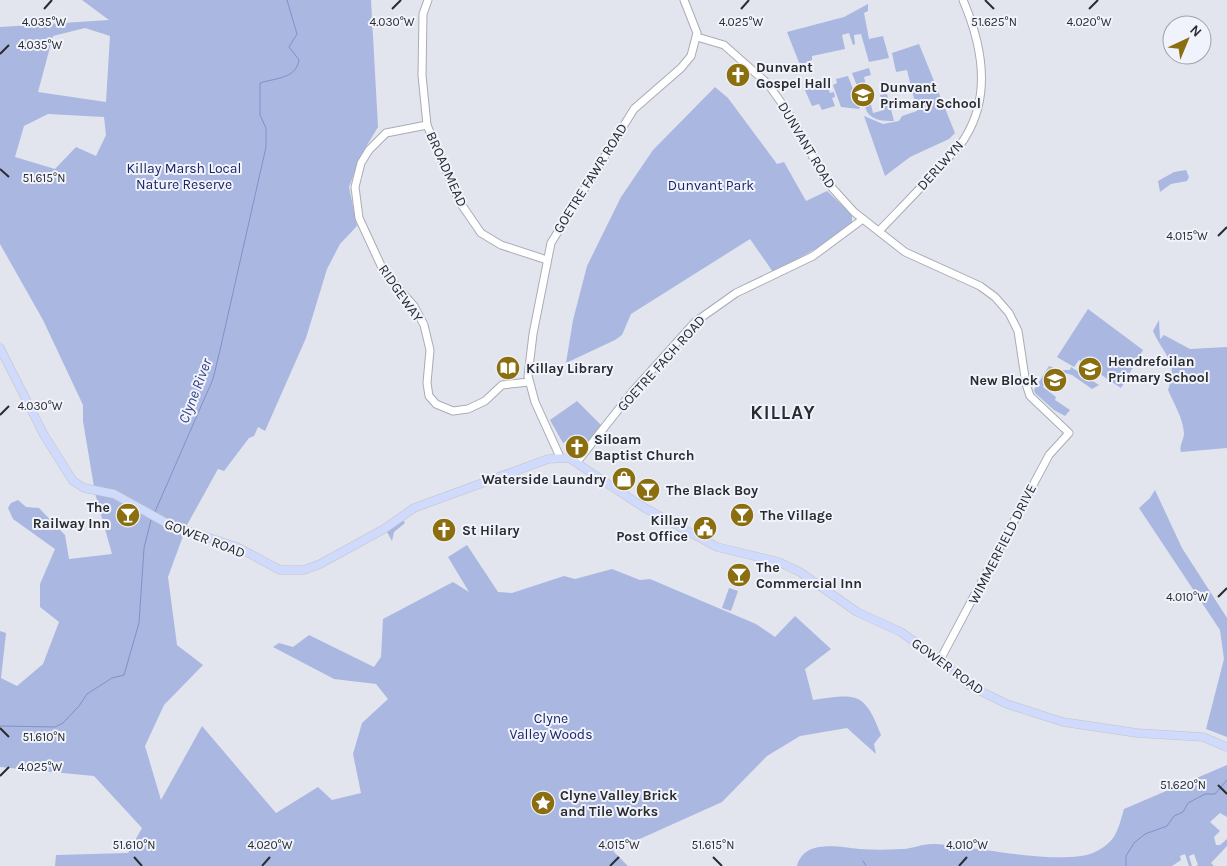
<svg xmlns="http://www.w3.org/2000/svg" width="1227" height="866" font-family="Karla,sans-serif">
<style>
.green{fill:#aab7e1;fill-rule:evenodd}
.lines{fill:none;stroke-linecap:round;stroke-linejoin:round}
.stream{stroke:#8091c9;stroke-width:1}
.secondary-casing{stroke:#a9acb4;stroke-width:9}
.primary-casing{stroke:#c3c4c4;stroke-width:9}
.secondary{stroke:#fff;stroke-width:7}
.primary{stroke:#cfdafd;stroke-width:8}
.ticks{fill:none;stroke:#292b2e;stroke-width:2}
.labels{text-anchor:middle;stroke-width:4;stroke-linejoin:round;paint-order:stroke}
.poi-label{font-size:14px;font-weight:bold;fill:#292b2e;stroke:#f0f3fb;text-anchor:start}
.street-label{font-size:14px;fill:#292b2e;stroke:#f0f3fb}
.park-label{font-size:14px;fill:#1a2567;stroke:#f0f3fb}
.water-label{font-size:15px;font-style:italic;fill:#2e3d81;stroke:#f0f3fb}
.district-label{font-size:19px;font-weight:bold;letter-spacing:1px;fill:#292b2e;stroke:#f0f3fb}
.ticks-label{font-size:12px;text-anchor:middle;fill:#292b2e;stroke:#f0f3fb;stroke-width:4;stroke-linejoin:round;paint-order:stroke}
</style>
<rect width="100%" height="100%" fill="#e2e5ee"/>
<g class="green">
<path d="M82 0H371L378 127 361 155 349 187 357 226 340 244 327 269 306 338 265 431 258 427 254 436 249 438 224 471 218 469 187 525 168 577 177 645 203 665 164 705 145 746 161 800 202 726 276 813 318 787 332 800 361 793 353 754 362 723 388 699 376 684 334 679 273 647 279 643 293 647 309 635 374 667 381 657 383 619 453 582 469 592 448 557 467 545 498 592 512 593 564 576 575 579 612 569 640 580 650 579 756 624 775 637 795 616 831 649 805 669 813 700C857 694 864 691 881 735L874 744 876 754 847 728 800 736 767 756 722 802 613 851 628 866H55L56 855 128 853 142 828 94 776 0 767V631L6 633 1 678 17 686 43 664 59 622 40 607V584L55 549 13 519 8 508 11 503 18 500 26 507 39 508 65 535 69 559 112 554 95 493 83 421V405L43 320 0 244V27L109 20ZM85 28 110 36 106 102 38 92 53 36ZM48 114 104 117 106 135 96 156 76 147 55 169 15 157 24 126Z"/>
<polygon points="868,4 868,11 864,13 869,39 883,36 889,58 869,62 861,34 854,35 855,44 853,45 849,33 842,35 845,49 812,56 812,60 800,65 787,32 844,17"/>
<polygon points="919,44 955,133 949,139 910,157 885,176 864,116 883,124 899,121 902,116 917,111 907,70 896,72 892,53"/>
<path d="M869 68 871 75 864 77 873 113 884 110 880 95 887 94 894 121C883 121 874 121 867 112L852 73Z"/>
<polygon points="848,76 860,108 859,109 841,107 833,85 837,83 836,79"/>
<polygon points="826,82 830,93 834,92 835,97 832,98 835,106 822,110 819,104 812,106 804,88"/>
<polygon points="715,87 728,98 777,164 784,162 806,201 827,191 852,215 852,223 821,246 773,272 750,239 631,314 622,335 615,340 566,363 573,320 587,266 621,197 653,150"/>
<polygon points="1186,170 1189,177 1187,181 1171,184 1160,192 1158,181 1174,172"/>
<polygon points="1088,309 1143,350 1121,388 1079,360 1074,367 1057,357"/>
<path d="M1159 320 1160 339 1164 335 1190 349 1227 347V448L1181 452C1179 445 1184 440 1184 433 1183 418 1174 404 1168 390 1179 361 1164 356 1153 331Z"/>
<polygon points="1049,366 1060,370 1070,370 1071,367 1099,385 1092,389 1072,375 1052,369 1043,387 1056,397 1055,400 1070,410 1065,416 1054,410 1035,393 1034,390"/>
<polygon points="577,401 601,425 586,445 582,440 576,442 572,437 563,443 550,420"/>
<polygon points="1155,490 1182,548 1227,618 1227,737 1206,729 1224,659 1220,630 1139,508 1150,498"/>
<polygon points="403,520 405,523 394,532 392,541 387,532"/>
<polygon points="729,588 738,591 731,611 722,608"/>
<path d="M1227 765V817L1220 813 1210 822 1220 831 1214 837 1216 845H1220L1227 839V846L1211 863 1214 866H1196L1198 865 1194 854 1189 856 1192 866H1189L1185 854 1180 856 1181 860 1172 866H797C804 839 839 847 859 849 873 850 887 850 901 849 912 849 924 843 935 844 973 846 1060 866 1093 853 1116 842 1117 833 1124 809Z"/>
</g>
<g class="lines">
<g class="stream">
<path d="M154 514 213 379 220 350 266 147V128L260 115V83C275 78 296 79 299 60L289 47 297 34 287 0"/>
<polyline points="0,726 55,727 63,723 79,706 87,694 112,678 124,675 139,623 144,548 151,520"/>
<polyline points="863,861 866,866"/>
<polyline points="1126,866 1126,856 1134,843 1145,834 1167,826 1174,816 1183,812 1188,803 1205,794 1215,794 1227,780"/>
</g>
<g class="secondary-casing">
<g id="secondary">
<polyline points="428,0 423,14 422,75 427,125 459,201 481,233 501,245 547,260"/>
<polyline points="697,37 724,45 768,84 790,115 826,181 854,212 905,252 980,286 995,297 1009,313 1018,331 1026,384 1030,396 1069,433 1049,455 940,660"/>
<polyline points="427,125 386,133 369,150 361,163 355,187 359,218 384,272 414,306 424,325 430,350 427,383 429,396 436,404 453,411 468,409 485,401 502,385 529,382"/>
<path d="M879 231C901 208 923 186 944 162 952 153 961 146 966 136 992 93 981 42 963 0"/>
<polyline points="560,457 535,402 528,376 533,334 551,243 634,109 681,68 691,56 697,33 684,0"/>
<polyline points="577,462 633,391 695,322 736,293 813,256 863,219"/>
</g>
</g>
<g class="primary-casing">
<polyline id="primary" points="0,348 44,435 73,481 84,488 114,494 170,525 237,547 280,570 304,570 320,564 384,529 414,508 548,459 569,458 643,507 717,547 779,562 800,572 857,612 901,632 940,660 970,686 1007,704 1063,722 1137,733 1203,737 1227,747"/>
</g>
<use href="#secondary" class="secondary"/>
<use href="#primary" class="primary"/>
</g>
<path class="ticks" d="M985 0 994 9M44 9 52 0M392 9 401 0M741 9 749 0M1089 9 1098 0M0 54 9 45M0 169 9 177M1218 236 1227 227M0 415 9 406M1218 597 1227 588M0 728 9 737M0 776 9 767M1218 785 1227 794M134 857 142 866M713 857 722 866M262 866 270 857M610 866 619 857M959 866 967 857"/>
<defs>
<g id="church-disc" transform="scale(1.25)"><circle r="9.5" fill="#8a6e0f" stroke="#f0f3fb"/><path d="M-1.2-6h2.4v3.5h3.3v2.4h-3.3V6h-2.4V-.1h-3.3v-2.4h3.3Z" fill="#fff"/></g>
<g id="school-disc" transform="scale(1.25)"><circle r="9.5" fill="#8a6e0f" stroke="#f0f3fb"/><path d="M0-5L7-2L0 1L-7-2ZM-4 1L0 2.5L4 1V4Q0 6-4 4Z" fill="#fff"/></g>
<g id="library-disc" transform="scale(1.25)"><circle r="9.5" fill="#8a6e0f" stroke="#f0f3fb"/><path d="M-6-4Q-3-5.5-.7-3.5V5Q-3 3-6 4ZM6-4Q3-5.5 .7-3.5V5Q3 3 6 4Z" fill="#fff"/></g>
<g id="shop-disc" transform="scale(1.25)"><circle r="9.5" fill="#8a6e0f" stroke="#f0f3fb"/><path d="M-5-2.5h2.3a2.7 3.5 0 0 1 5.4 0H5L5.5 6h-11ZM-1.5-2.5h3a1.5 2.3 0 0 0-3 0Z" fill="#fff"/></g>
<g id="bar-disc" transform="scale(1.25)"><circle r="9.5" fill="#8a6e0f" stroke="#f0f3fb"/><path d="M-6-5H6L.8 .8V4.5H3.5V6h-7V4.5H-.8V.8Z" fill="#fff"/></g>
<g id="civic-disc" transform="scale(1.25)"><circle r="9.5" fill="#8a6e0f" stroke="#f0f3fb"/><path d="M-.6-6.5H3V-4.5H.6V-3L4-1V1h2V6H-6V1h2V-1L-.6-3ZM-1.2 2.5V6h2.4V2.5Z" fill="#fff"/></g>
<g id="sight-disc" transform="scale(1.25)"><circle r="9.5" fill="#8a6e0f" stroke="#f0f3fb"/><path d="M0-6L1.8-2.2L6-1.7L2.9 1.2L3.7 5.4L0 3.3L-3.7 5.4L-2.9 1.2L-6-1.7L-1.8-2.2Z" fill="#fff"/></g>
</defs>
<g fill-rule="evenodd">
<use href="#church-disc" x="738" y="75"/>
<use href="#school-disc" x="863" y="95"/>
<use href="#library-disc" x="508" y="368"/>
<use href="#school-disc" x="1090" y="369"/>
<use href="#school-disc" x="1055" y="380"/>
<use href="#church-disc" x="577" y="447"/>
<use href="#shop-disc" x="624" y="479"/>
<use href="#bar-disc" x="648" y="490"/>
<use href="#bar-disc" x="128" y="515"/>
<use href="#bar-disc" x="742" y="515"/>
<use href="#civic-disc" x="705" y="528"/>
<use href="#church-disc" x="444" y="530"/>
<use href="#bar-disc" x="739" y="575"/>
<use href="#sight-disc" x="543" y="803"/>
</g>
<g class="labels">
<g class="poi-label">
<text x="756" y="72">Dunvant<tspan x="756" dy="16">Gospel Hall</tspan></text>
<text x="880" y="92">Dunvant<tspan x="880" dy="16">Primary School</tspan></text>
<text x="1108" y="366">Hendrefoilan<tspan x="1108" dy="16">Primary School</tspan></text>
<text x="526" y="373">Killay Library</text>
<text x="1038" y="385" text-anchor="end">New Block</text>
<text x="594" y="444">Siloam<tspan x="594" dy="16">Baptist Church</tspan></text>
<text x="606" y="484" text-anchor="end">Waterside Laundry</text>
<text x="666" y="495">The Black Boy</text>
<text x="110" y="512" text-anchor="end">The<tspan x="110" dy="16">Railway Inn</tspan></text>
<text x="760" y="520">The Village</text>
<text x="688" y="525" text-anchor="end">Killay<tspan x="688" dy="16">Post Office</tspan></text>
<text x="462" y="535">St Hilary</text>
<text x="756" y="572">The<tspan x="756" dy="16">Commercial Inn</tspan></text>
<text x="560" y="800">Clyne Valley Brick<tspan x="560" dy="16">and Tile Works</tspan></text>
</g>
<g class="street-label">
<text transform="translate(807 145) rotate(59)" y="5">DUNVANT ROAD</text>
<text transform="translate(940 165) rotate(-48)" y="5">DERLWYN</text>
<text transform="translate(447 169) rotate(66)" y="5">BROADMEAD</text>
<text transform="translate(590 178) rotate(-58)" y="5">GOETRE FAWR ROAD</text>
<text transform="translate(401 293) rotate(55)" y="5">RIDGEWAY</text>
<text transform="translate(661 363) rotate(-48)" y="5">GOETRE FACH ROAD</text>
<text transform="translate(205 538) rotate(21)" y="5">GOWER ROAD</text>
<text transform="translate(1002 544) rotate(-63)" y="5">WIMMERFIELD DRIVE</text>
<text transform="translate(948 666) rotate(36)" y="5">GOWER ROAD</text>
</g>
<g class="park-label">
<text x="184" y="173">Killay Marsh Local<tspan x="184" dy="16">Nature Reserve</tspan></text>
<text x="711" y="190">Dunvant Park</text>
<text x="551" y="723">Clyne<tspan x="551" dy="16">Valley Woods</tspan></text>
</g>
<g class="water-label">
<text transform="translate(195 391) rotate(-69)" y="5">Clyne River</text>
</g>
<g class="district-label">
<text x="783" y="419">KILLAY</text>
</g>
</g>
<g class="ticks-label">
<text x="994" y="26">51.625°N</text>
<text x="44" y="26">4.035°W</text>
<text x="392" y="26">4.030°W</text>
<text x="741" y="26">4.025°W</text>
<text x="1089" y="26">4.020°W</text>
<text x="40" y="49">4.035°W</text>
<text x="44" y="182">51.615°N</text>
<text x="1187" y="240">4.015°W</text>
<text x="40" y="410">4.030°W</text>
<text x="1187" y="601">4.010°W</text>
<text x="44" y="741">51.610°N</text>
<text x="40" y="771">4.025°W</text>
<text x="1183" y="789">51.620°N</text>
<text x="270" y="849">4.020°W</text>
<text x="619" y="849">4.015°W</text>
<text x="967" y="849">4.010°W</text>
<text x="134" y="849">51.610°N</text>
<text x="713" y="849">51.615°N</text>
</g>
<g transform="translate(1187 40) rotate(44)"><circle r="24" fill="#f0f3fb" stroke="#a0a3a9"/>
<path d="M0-4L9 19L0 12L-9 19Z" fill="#8a6e0f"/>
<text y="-8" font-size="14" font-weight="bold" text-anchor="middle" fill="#292b2e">N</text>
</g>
</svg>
